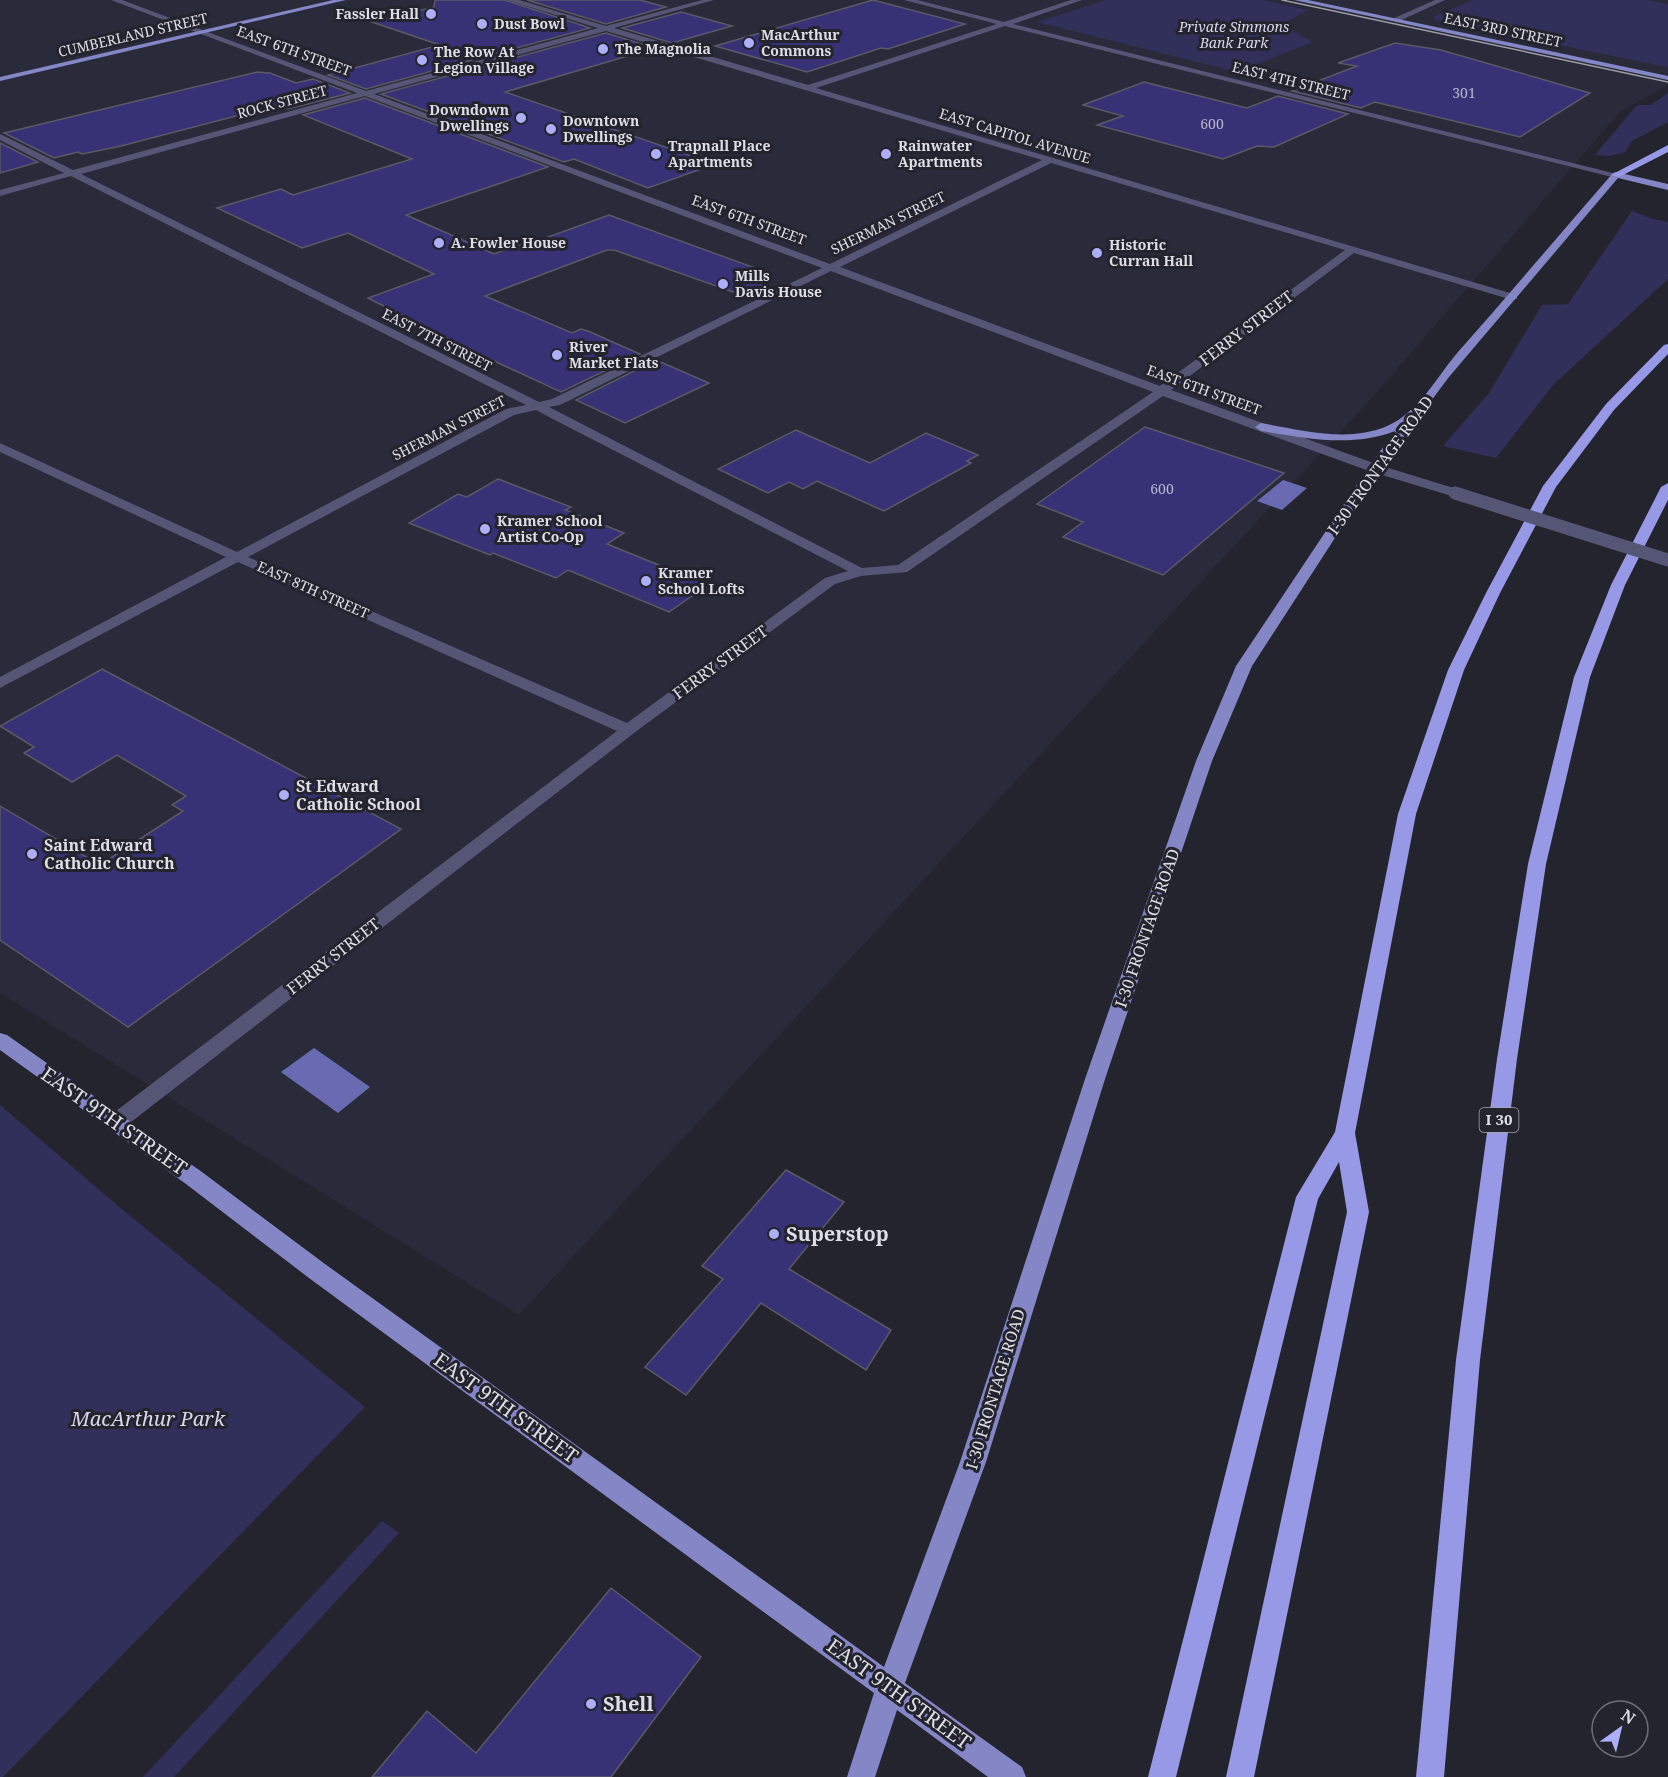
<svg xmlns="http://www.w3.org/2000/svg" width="1668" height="1777" font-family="'Noto Serif',serif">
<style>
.built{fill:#292a3a}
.green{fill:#31305b}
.water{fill:#6a6ab3}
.building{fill:#373276;stroke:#595a65;stroke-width:1.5}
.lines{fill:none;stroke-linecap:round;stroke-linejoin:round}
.minor{fill:#555675;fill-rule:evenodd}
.major{fill:#8486c6;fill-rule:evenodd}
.highway{fill:#9798e6;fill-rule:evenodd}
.tram{stroke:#9d9da5;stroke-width:1.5}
.minor-bridge{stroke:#555675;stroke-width:13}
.poi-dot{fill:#adaffb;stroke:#24242e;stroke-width:2}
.labels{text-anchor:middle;stroke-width:6;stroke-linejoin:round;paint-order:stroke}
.far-poi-label{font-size:14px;font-weight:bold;fill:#dedfe6;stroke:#24242e;text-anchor:start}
.far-park-label{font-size:14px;font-style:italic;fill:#d7d8ed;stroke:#24242e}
.far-street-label{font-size:14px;fill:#dedfe6;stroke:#24242e}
.number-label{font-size:14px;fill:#b4b4ca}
.shield{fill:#24242e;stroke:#a6a7af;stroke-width:1.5}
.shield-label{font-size:15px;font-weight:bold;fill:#dedfe6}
.street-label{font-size:16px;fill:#dedfe6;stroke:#24242e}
.poi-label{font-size:16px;font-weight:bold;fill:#dedfe6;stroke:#24242e;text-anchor:start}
.near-street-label{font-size:20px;fill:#dedfe6;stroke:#24242e}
.near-poi-label{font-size:20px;font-weight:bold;fill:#dedfe6;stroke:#24242e;text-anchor:start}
.near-park-label{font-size:20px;font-style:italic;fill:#d7d8ed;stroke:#24242e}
</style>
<rect width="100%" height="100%" fill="#24242e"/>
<polygon class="built" points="0,0 1668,0 1668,85 1620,112 1371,399 519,1315 0,993"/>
<g class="green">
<polygon points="1106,0 1262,0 1308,10 1288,21 1288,28 1313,42 1237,72 1037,22"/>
<polygon points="1473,0 1646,0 1668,4 1668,67 1435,20 1433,17"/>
<polygon points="1668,93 1668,122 1632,141 1625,152 1610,156 1595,155 1637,105 1651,105"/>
<polygon points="1632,211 1653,219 1668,222 1668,279 1553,385 1496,458 1443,446 1489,393 1542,305 1568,304"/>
<polygon points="0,1105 118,1206 365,1407 3,1777 0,1777"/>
<polygon points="382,1521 399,1533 174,1777 143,1777"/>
</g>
<g class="water">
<polygon points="1283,480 1307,488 1282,510 1257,501"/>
<polygon points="314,1048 370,1087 338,1113 281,1072"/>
</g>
<g class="building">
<polygon points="435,0 505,0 590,28 366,89 328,75 440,45 372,22 434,7"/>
<polygon points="527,0 640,0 666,7 606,24"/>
<polygon points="873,0 965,24 888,49 881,48 807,72 715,46"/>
<polygon points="681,12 732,26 672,43 622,28"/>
<polygon points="606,33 655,48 505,92 715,164 648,188 574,159 564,162 381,94"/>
<polygon points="1395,43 1441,50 1590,93 1520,137 1375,102 1361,108 1292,91 1357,66 1338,63"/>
<polygon points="257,72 270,73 296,83 313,79 350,93 288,109 278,105 121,146 82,154 78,152 54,158 4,133"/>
<polygon points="1144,82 1247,108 1278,96 1348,114 1274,147 1257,146 1223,159 1097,125 1123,116 1083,105"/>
<polygon points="365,98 548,167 406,215 494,254 536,239 540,240 609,215 766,272 757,297 753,299 614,250 607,250 485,296 572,333 581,329 588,331 640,354 561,392 462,346 368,298 434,274 348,233 302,248 217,208 281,189 293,195 412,159 303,115"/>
<polygon points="0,143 38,162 0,173"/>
<polygon points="656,360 709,383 625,423 576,400"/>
<polygon points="1145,427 1284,473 1163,575 1063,537 1083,522 1037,504"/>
<polygon points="796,430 870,463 926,433 978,455 967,461 971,463 884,511 817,481 803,489 789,482 768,493 718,469"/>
<polygon points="498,479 571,507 565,510 624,533 607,544 708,585 669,612 568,570 556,578 493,553 490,555 409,523 458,494 467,497"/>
<polygon points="102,669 401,829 128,1027 0,940 0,806 100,865 183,811 172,805 186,796 117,755 72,782 24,753 34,747 0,726"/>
<polygon points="786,1170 844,1202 789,1269 891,1330 866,1370 761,1303 686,1395 645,1367 723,1279 702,1266"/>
<polygon points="611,1588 701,1657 611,1777 372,1777 427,1711 476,1753"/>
</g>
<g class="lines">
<g class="minor">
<path d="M111 0H122L366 91 598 28 507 0H519L606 26 702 0H714L614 28 808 85 997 24 904 0H917L1004 22 1071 0H1082L1013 24 1621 175 1616 178 1005 26 816 88 1517 295V299H1509L1354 253 1171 390 1379 465 1460 490 1462 493 1455 497 1369 471 1163 396 907 572 861 576 835 584 634 733 122 1129 115 1131 108 1129 105 1123 108 1117 617 731 238 562 0 688V677L226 557 0 452V443L237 552 506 409 526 405 71 176 0 196V190L64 173 0 140V134L73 170 357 93ZM606 31 1042 160 830 264 374 94ZM365 96 822 268 552 399 539 402 81 174ZM1051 163 1345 250 1160 386 840 267ZM831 271 1153 392 898 565 862 568 549 407 560 405ZM536 410 551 418 848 571 825 578 627 723 248 557 514 415Z"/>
<polygon points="1435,0 1445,0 1397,22 1390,20"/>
</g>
<g class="major">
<polygon points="333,0 346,0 0,81 0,77"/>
<polygon points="1294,0 1308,0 1668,76 1668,80"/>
<path d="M1616 172 1668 184V190L1618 178 1449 377 1379 470 1252 666 1212 761 1105 1079 986 1462 905 1683 1022 1767 1026 1777H988L897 1710 875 1777H847L874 1693 309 1278 186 1184 0 1050V1033L7 1035 202 1172 325 1264 884 1667 960 1462 1085 1079 1196 761 1236 666 1368 468 1395 431C1351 448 1306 438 1261 431L1255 427 1261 423C1301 430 1348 443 1387 426 1418 413 1436 378 1458 352 1510 293 1561 233 1613 173Z"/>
</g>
<g class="highway">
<polygon points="1668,145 1668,152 1619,177 1611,175"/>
<polygon points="1668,344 1668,354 1614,410 1556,487 1500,593 1464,670 1416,814 1355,1133 1369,1212 1254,1777 1226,1777 1347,1212 1339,1162 1318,1199 1176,1777 1148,1777 1296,1197 1335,1132 1398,814 1448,670 1486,593 1543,486 1606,404 1664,345"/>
<polygon points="1668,483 1668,500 1625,585 1590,677 1546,864 1517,1059 1480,1360 1444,1777 1416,1777 1456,1360 1497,1059 1528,864 1574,677 1611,585 1661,487"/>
</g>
<polyline class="tram" points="1282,0 1668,82"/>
<polyline class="minor-bridge" points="1455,493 1668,560"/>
</g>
<g class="poi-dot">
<circle cx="431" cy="14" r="6"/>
<circle cx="482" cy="24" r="6"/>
<circle cx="749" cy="43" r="6"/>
<circle cx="603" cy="49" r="6"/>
<circle cx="422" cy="60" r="6"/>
<circle cx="521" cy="118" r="6"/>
<circle cx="551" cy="129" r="6"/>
<circle cx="656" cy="154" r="6"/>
<circle cx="886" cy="154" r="6"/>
<circle cx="439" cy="243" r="6"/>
<circle cx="1097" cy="253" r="6"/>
<circle cx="723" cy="284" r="6"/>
<circle cx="557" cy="355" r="6"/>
<circle cx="485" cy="529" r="6"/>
<circle cx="646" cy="581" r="6"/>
<circle cx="284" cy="795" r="6"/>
<circle cx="32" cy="854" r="6"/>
<circle cx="774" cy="1234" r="6"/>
<circle cx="591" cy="1704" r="6"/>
</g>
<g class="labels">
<g class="far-poi-label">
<text x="419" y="19" text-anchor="end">Fassler Hall</text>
<text x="494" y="29">Dust Bowl</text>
<text x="761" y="40">MacArthur<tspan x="761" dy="16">Commons</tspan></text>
<text x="615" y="54">The Magnolia</text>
<text x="434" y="57">The Row At<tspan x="434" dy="16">Legion Village</tspan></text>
<text x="509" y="115" text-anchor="end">Downdown<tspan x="509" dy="16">Dwellings</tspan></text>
<text x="563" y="126">Downtown<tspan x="563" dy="16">Dwellings</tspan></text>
<text x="668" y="151">Trapnall Place<tspan x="668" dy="16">Apartments</tspan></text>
<text x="898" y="151">Rainwater<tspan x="898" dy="16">Apartments</tspan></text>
<text x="451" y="248">A. Fowler House</text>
<text x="1109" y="250">Historic<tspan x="1109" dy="16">Curran Hall</tspan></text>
<text x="735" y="281">Mills<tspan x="735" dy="16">Davis House</tspan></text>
<text x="569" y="352">River<tspan x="569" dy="16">Market Flats</tspan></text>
<text x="497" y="526">Kramer School<tspan x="497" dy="16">Artist Co-Op</tspan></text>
<text x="658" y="578">Kramer<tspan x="658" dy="16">School Lofts</tspan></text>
</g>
<g class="far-park-label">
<text x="1234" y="32">Private Simmons<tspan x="1234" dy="16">Bank Park</tspan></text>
</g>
<g class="far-street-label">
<text transform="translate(1503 30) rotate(12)" y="5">EAST 3RD STREET</text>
<text transform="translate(133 35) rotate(-13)" y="5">CUMBERLAND STREET</text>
<text transform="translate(294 51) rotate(20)" y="5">EAST 6TH STREET</text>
<text transform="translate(1291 81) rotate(14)" y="5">EAST 4TH STREET</text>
<text transform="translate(282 102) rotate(-15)" y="5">ROCK STREET</text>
<text transform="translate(1015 136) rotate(17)" y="5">EAST CAPITOL AVENUE</text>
<text transform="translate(749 220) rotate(20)" y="5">EAST 6TH STREET</text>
<text transform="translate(888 223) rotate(-26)" y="5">SHERMAN STREET</text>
<text transform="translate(437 340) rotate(27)" y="5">EAST 7TH STREET</text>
<text transform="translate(1204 390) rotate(20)" y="5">EAST 6TH STREET</text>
<text transform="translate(449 428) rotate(-27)" y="5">SHERMAN STREET</text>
<text transform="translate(313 590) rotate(24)" y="5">EAST 8TH STREET</text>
</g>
<g class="number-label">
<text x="1464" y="98">301</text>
<text x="1212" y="129">600</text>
<text x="1162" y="494">600</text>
</g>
<rect class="shield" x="1479.5" y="1108" width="39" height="24" rx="4.5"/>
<g class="shield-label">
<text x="1499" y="1125">I 30</text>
</g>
<g class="street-label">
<text transform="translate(1246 328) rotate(-37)" y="6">FERRY STREET</text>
<text transform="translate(1380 465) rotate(-54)" y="6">I-30 FRONTAGE ROAD</text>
<text transform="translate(720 662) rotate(-36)" y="6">FERRY STREET</text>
<text transform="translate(1147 928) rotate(-71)" y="6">I-30 FRONTAGE ROAD</text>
<text transform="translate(333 956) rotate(-38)" y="6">FERRY STREET</text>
<text transform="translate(995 1389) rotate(-73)" y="6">I-30 FRONTAGE ROAD</text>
</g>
<g class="poi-label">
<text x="296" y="792">St Edward<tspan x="296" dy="18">Catholic School</tspan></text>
<text x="44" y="851">Saint Edward<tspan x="44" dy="18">Catholic Church</tspan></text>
</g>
<g class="near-street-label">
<text transform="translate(114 1121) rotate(35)" y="7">EAST 9TH STREET</text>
<text transform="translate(506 1408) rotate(36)" y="7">EAST 9TH STREET</text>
<text transform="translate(899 1694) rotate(36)" y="7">EAST 9TH STREET</text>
</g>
<g class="near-poi-label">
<text x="786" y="1241">Superstop</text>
<text x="603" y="1711">Shell</text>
</g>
<g class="near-park-label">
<text x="148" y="1426">MacArthur Park</text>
</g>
</g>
<g transform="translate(1620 1729) rotate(34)"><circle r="28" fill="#24242e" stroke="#6e6f78" stroke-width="1.5"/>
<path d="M0-4.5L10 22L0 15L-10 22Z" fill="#adaffb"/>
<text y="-9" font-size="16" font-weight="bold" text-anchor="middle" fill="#dedfe6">N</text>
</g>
</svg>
